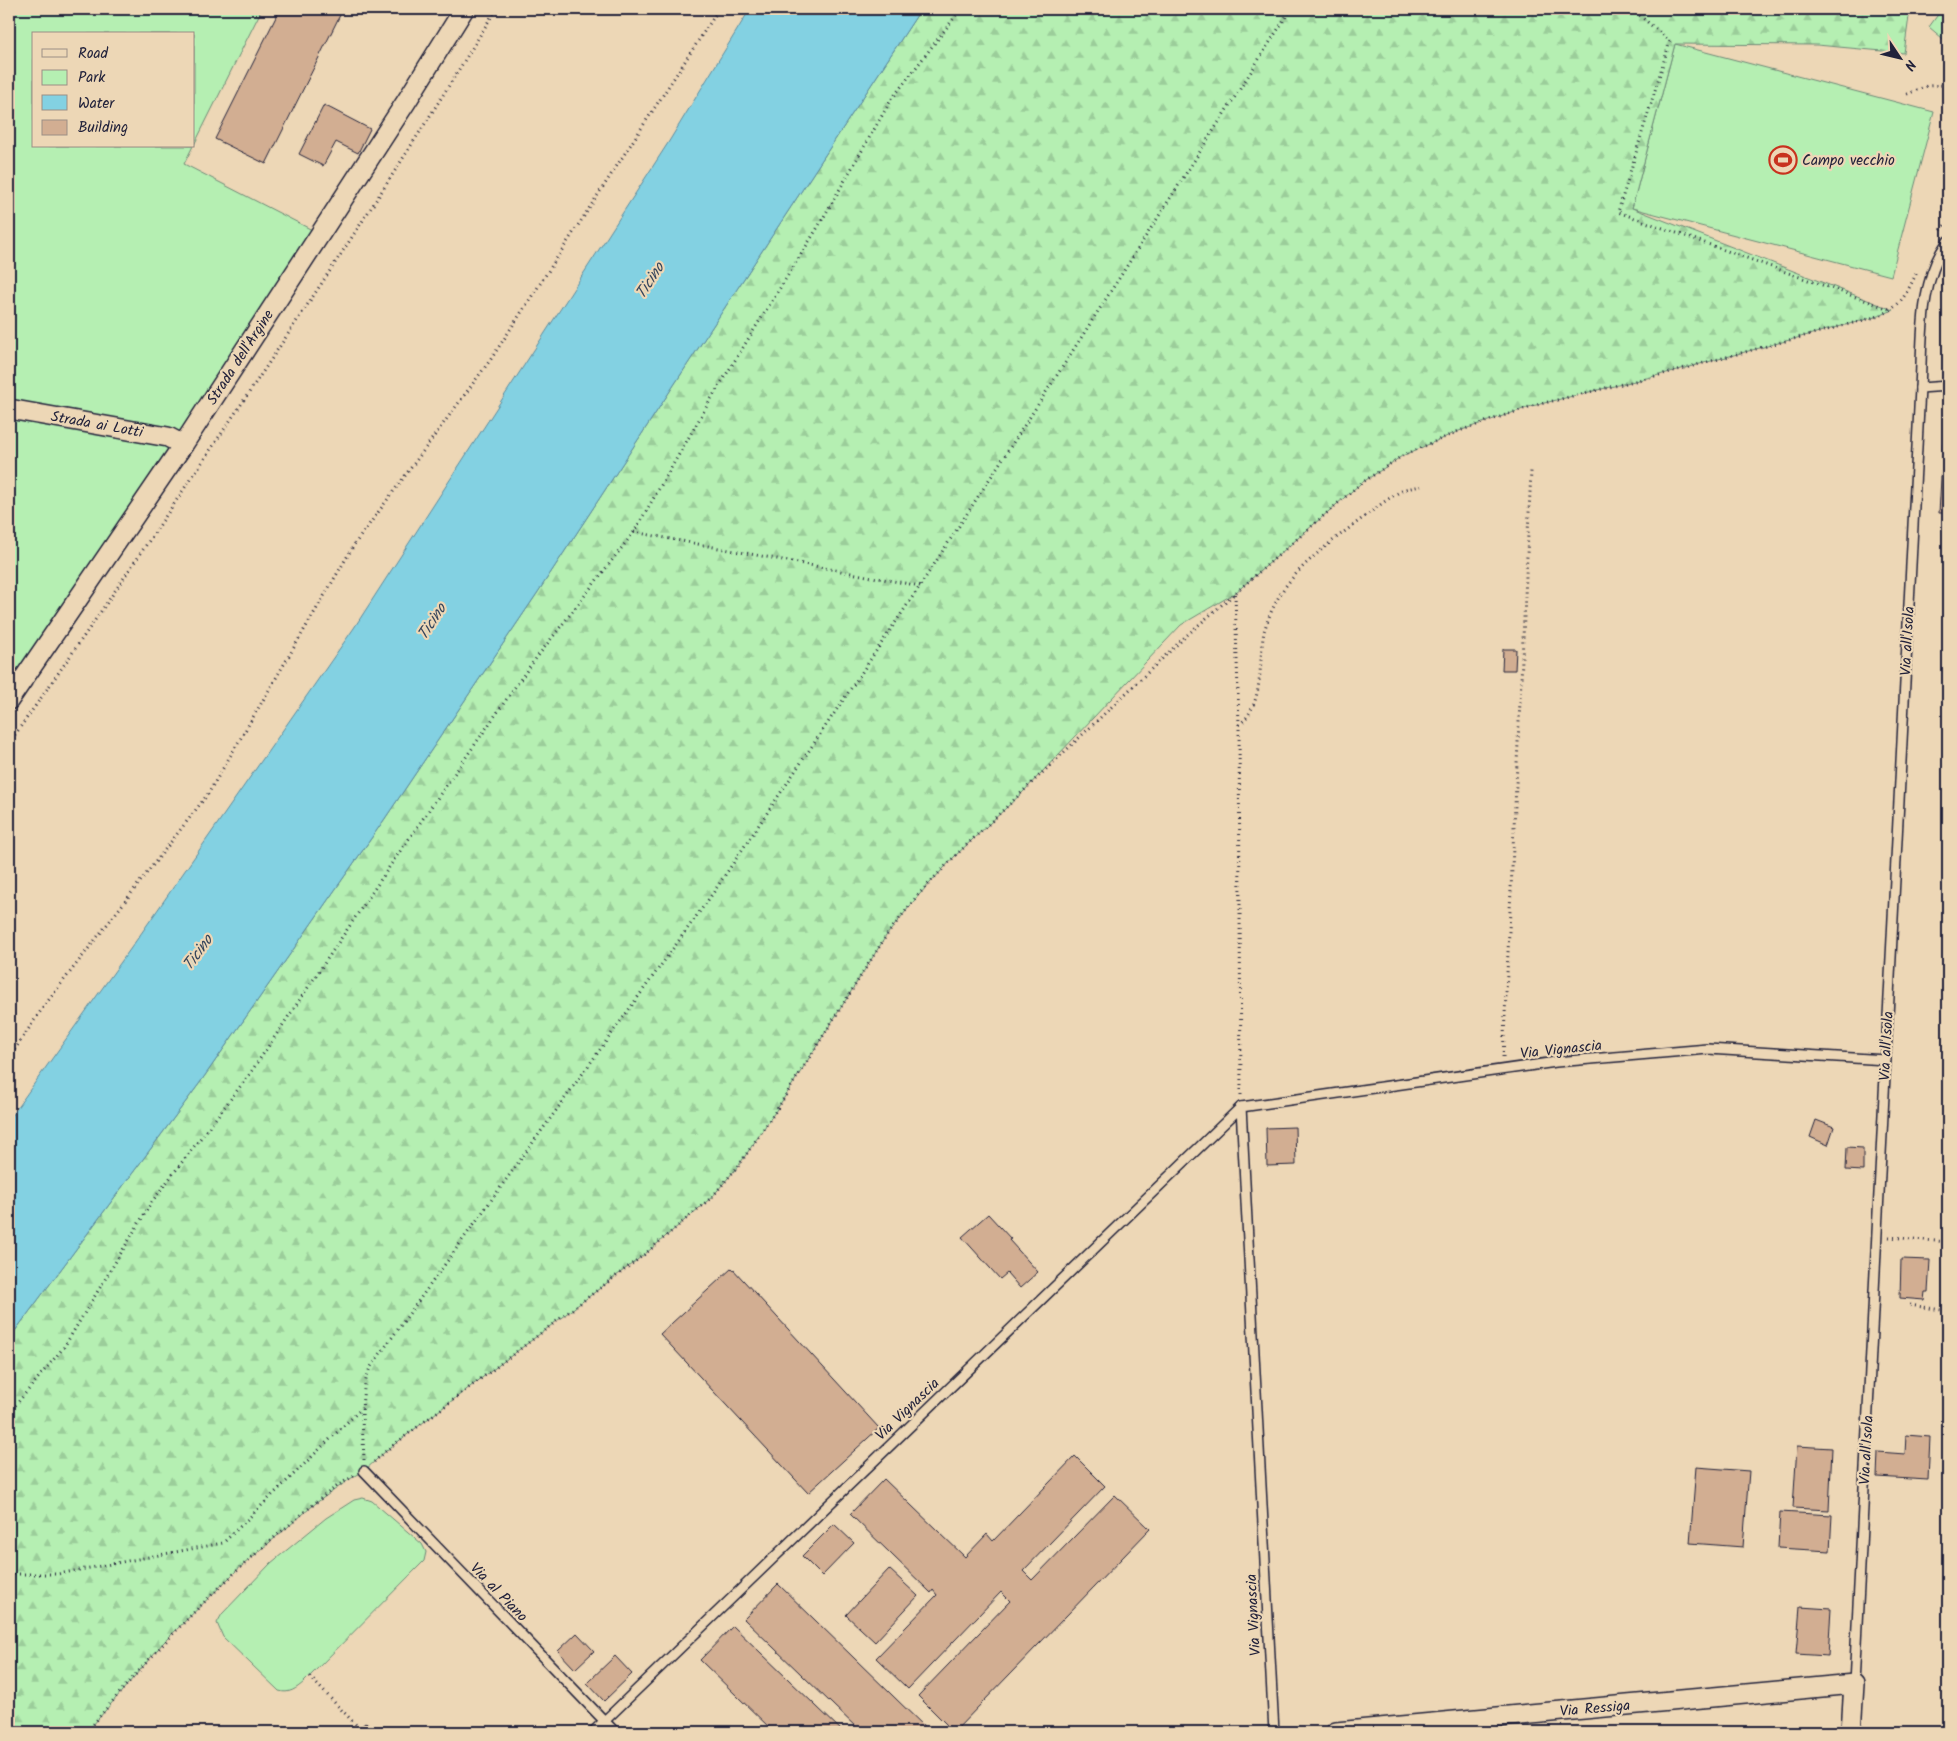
<svg xmlns="http://www.w3.org/2000/svg" width="1957" height="1741" font-family="Kalam,sans-serif">
<style>
.green{fill:#b5efb2;stroke:#6c8876}
.forest{fill:url(#forest-firs);stroke:#6c8876}
.water{fill:#83d1e2;stroke:#5c8b9f}
.building{fill:#d2ae92;stroke:#22223b}
.lines{fill:none;stroke-linecap:round;stroke-linejoin:round}
.lane-casing{stroke:#22223b;stroke-width:12}
.street-casing{stroke:#22223b;stroke-width:22}
.path{stroke:#22223b;stroke-width:3;stroke-dasharray:1 4;stroke-linecap:butt}
.lane{stroke:#edd7b6;stroke-width:9}
.street{stroke:#edd7b6;stroke-width:19}
.labels{text-anchor:middle;stroke-width:4.5;stroke-linejoin:round;paint-order:stroke}
.poi-label{font-size:15px;fill:#22223b;stroke:#edd7b6;text-anchor:start}
.street-label{font-size:15px;fill:#22223b;stroke:#edd7b6}
.water-label{font-size:16px;font-style:italic;fill:#35455c;stroke:#edd7b6}
</style>
<defs>
<pattern id="forest-firs" width="22" height="20" patternUnits="userSpaceOnUse" patternTransform="scale(1.25)"><rect width="22" height="20" fill="#b5efb2"/><path d="M5 1l3.5 6h-7zM16 11l3.5 6h-7z" fill="#9bcd9a"/></pattern>
</defs>
<rect width="100%" height="100%" fill="#edd7b6"/>
<filter id="ink" filterUnits="userSpaceOnUse"><feTurbulence type="fractalNoise" baseFrequency=".02" numOctaves="2"/><feDisplacementMap in="SourceGraphic" scale="10" xChannelSelector="R" yChannelSelector="G"/><feConvolveMatrix kernelMatrix="1 2 1 2 8 2 1 2 1" color-interpolation-filters="sRGB"/></filter>
<g filter="url(#ink)">
<g class="green">
<polygon points="9,9 262,9 194,145 194,34 34,34 34,146 193,146 184,164 316,232 180,432 9,402"/>
<polygon points="1942,9 1948,9 1948,43 1929,27"/>
<polygon points="1675,44 1934,112 1891,276 1632,208"/>
<polygon points="9,417 169,445 168,459 9,693"/>
<path d="M363 1498 372 1501 422 1544 426 1552 424 1561 304 1682C296 1689 289 1694 279 1691L223 1637 217 1623 222 1614 271 1563 326 1518 354 1500Z"/>
</g>
<polygon class="forest" points="921,9 1910,9 1904,53 1817,45 1675,44 1632,208 1893,310 1879,316 1659,375 1532,406 1459,431 1402,456 1360,484 1235,593 1181,625 1023,792 955,856 918,896 886,936 777,1109 739,1165 712,1197 645,1254 387,1450 364,1471 350,1479 316,1503 236,1571 163,1643 87,1732 9,1732 9,1339 199,1084 384,820 538,592"/>
<polygon class="water" points="750,9 921,9 538,592 384,820 199,1084 9,1339 9,1119 131,948 354,628 668,143"/>
<g class="building">
<polygon points="280,9 343,9 266,164 215,139"/>
<polygon points="324,105 370,129 358,153 336,142 323,166 299,154"/>
<polygon points="1943,444 1948,444 1948,513 1939,513"/>
<polygon points="1503,649 1516,649 1515,670 1502,670"/>
<polygon points="1816,1120 1834,1127 1828,1145 1810,1137"/>
<polygon points="1295,1127 1296,1165 1267,1166 1266,1128"/>
<polygon points="1847,1147 1863,1148 1863,1171 1846,1170"/>
<polygon points="988,1214 1011,1239 1009,1240 1038,1272 1020,1288 1007,1273 1000,1279 962,1237"/>
<polygon points="1901,1259 1930,1260 1928,1292 1925,1292 1924,1300 1900,1298"/>
<polygon points="732,1268 879,1428 808,1493 660,1334"/>
<polygon points="1906,1435 1930,1437 1928,1480 1877,1477 1878,1452 1905,1454"/>
<polygon points="1797,1446 1832,1448 1829,1510 1793,1508"/>
<polygon points="1075,1456 1105,1486 1023,1571 1032,1580 1115,1495 1150,1529 954,1732 918,1696 1010,1601 1001,1592 908,1689 876,1658 937,1595 933,1590 931,1593 850,1514 884,1479 965,1557 987,1534 993,1541"/>
<polygon points="1696,1467 1749,1471 1743,1547 1690,1543"/>
<polygon points="1780,1512 1832,1515 1830,1551 1778,1548"/>
<polygon points="834,1524 854,1543 822,1576 802,1556"/>
<polygon points="889,1569 918,1596 875,1642 846,1615"/>
<polygon points="778,1584 930,1732 861,1732 744,1619"/>
<polygon points="1800,1607 1831,1609 1828,1656 1796,1654"/>
<polygon points="733,1626 843,1732 774,1732 700,1660"/>
<polygon points="577,1633 594,1651 575,1669 558,1651"/>
<polygon points="615,1656 632,1674 604,1701 587,1683"/>
<polygon points="366,1722 376,1732 355,1732"/>
</g>
<g class="lines">
<g class="lane-casing">
<g id="lane">
<path d="M1920 388C1923 339 1918 283 1948 241"/>
<polyline points="364,1471 615,1732"/>
<polyline points="1854,1684 1920,388 1948,386"/>
<polyline points="593,1732 1241,1107"/>
<polyline points="1274,1732 1241,1107 1556,1062 1708,1049 1886,1060"/>
</g>
</g>
<g class="street-casing">
<g id="street">
<polyline points="9,409 168,437 183,445"/>
<polyline points="9,700 183,445 406,102 464,9"/>
<polyline points="1336,1732 1854,1684 1851,1732"/>
</g>
</g>
<g class="path">
<polyline points="1632,9 1670,41 1618,212 1892,310"/>
<polyline points="9,61 14,50"/>
<polyline points="1907,94 1927,86 1948,85"/>
<polyline points="1941,230 1948,221"/>
<polyline points="634,532 920,586"/>
<polyline points="1235,594 1239,725 1241,1095"/>
<path d="M1239 725C1265 704 1258 662 1264 632 1268 617 1276 600 1285 587 1307 558 1339 536 1368 514 1380 505 1392 495 1406 489 1411 488 1416 487 1421 486"/>
<path d="M9 743C89 631 165 517 242 403 329 273 415 143 496 9"/>
<polyline points="1503,1057 1531,471"/>
<polyline points="9,1058 44,1006 208,794 354,545 491,359 719,9"/>
<polyline points="1889,1237 1948,1242"/>
<polyline points="1910,1305 1948,1311"/>
<polyline points="9,1413 64,1347 153,1200 249,1075 394,860 527,670 634,532 711,399 818,227 891,100 961,9"/>
<path d="M364 1460C363 1429 358 1397 370 1368L711 896 920 586 1065 363 1291 9"/>
<path d="M374 1462 387 1450 645 1254 712 1197 739 1165 777 1109 886 936 917 896 955 856 1186 636 1360 484 1402 456 1459 431 1532 406 1659 375 1879 316C1902 306 1906 294 1917 272"/>
<polyline points="9,1574 58,1574 223,1543 362,1408"/>
<polyline points="310,1677 359,1728"/>
<path d="M87 1732C147 1658 209 1593 282 1531 305 1512 328 1490 354 1476"/>
</g>
<use href="#lane" class="lane"/>
<use href="#street" class="street"/>
</g>
</g>
<defs>
<g id="stadium-ring" transform="scale(1.4375)"><circle r="9.5" fill="#edd7b6" stroke="#c8321e" stroke-width="1.5"/><path d="M0-5a6.5 5 0 1 0 0 10a6.5 5 0 1 0 0-10ZM-3.5-1.8h7v3.6h-7Z" fill="#c8321e"/></g>
</defs>
<g fill-rule="evenodd">
<use href="#stadium-ring" x="1783" y="160"/>
</g>
<g class="labels">
<g class="poi-label">
<text x="1802" y="165">Campo vecchio</text>
</g>
<g class="street-label">
<text transform="translate(240 357) rotate(-57)" y="5">Strada dell'Argine</text>
<text transform="translate(97 424) rotate(10)" y="5">Strada ai Lotti</text>
<text transform="translate(1907 641) rotate(-87)" y="5">Via all'Isola</text>
<text transform="translate(1886 1046) rotate(-87)" y="5">Via all'Isola</text>
<text transform="translate(1561 1049) rotate(-6)" y="5">Via Vignascia</text>
<text transform="translate(907 1409) rotate(-44)" y="5">Via Vignascia</text>
<text transform="translate(1866 1450) rotate(-87)" y="5">Via all'Isola</text>
<text transform="translate(499 1592) rotate(46)" y="5">Via al Piano</text>
<text transform="translate(1253 1615) rotate(-93)" y="5">Via Vignascia</text>
<text transform="translate(1595 1708) rotate(-5)" y="5">Via Ressiga</text>
</g>
<g class="water-label">
<text transform="translate(649 280) rotate(-57)" y="6">Ticino</text>
<text transform="translate(431 621) rotate(-57)" y="6">Ticino</text>
<text transform="translate(197 952) rotate(-54)" y="6">Ticino</text>
</g>
</g>
<rect width="1957" height="1741" fill="none" stroke="#edd7b6" stroke-width="30"/>
<rect x="15" y="15" width="1927" height="1711" fill="none" stroke="#22223b" stroke-width="2" filter="url(#ink)"/>
<rect x="32" y="32" width="162" height="115" fill="#edd7b6" stroke="#9c8f85"/>
<rect x="42" y="49" width="25" height="8" fill="#edd7b6" stroke="#9c8f85"/>
<text x="78" y="58" font-size="15" fill="#22223b">Road</text>
<rect x="42" y="70" width="25" height="15" fill="#b5efb2" stroke="#9c8f85"/>
<text x="78" y="82" font-size="15" fill="#22223b">Park</text>
<rect x="42" y="95" width="25" height="15" fill="#83d1e2" stroke="#9c8f85"/>
<text x="78" y="108" font-size="15" fill="#22223b">Water</text>
<rect x="42" y="120" width="25" height="15" fill="#d2ae92" stroke="#9c8f85"/>
<text x="78" y="132" font-size="15" fill="#22223b">Building</text>
<g transform="translate(1900 58) rotate(125)" stroke="#edd7b6" stroke-width="4" paint-order="stroke">
<path d="M0-4L9 19L0 12L-9 19Z" fill="#22223b"/>
<text y="-8" font-size="14" font-weight="bold" text-anchor="middle" fill="#22223b">N</text>
</g>
</svg>
